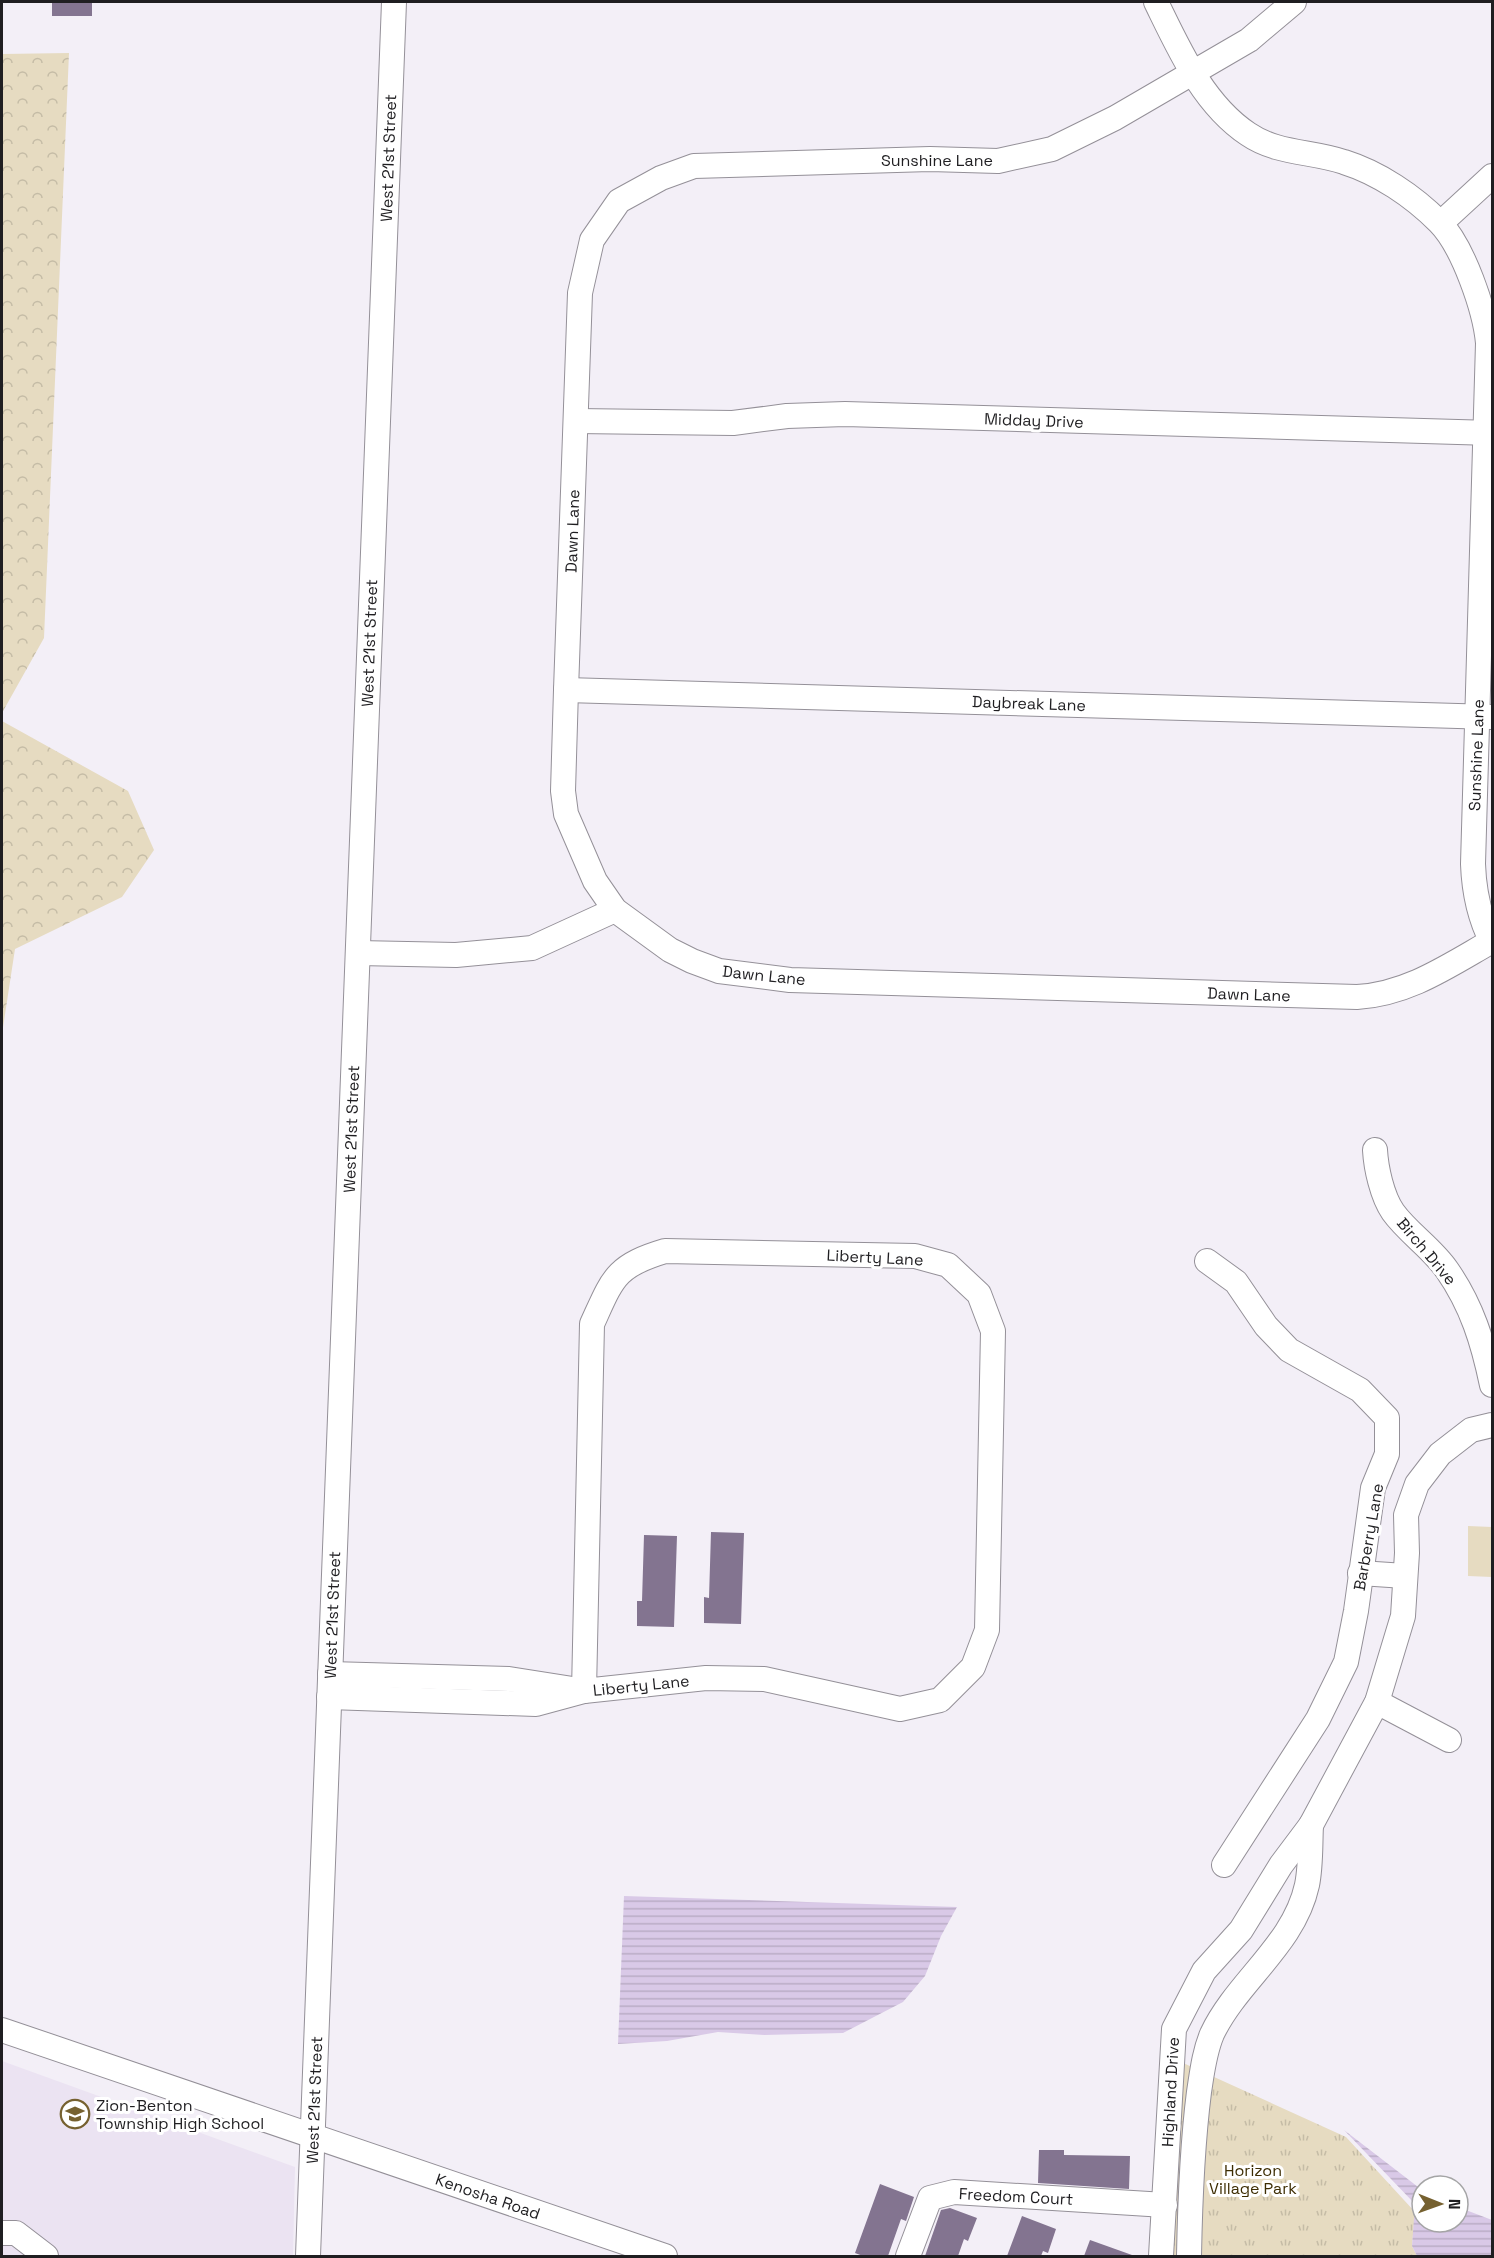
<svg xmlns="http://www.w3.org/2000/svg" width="1494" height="2258" font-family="'Space Grotesk',sans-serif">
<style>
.built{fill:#ebe3f2}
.grass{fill:#e6dbc1}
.forest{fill:url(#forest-crowns)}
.park{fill:url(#park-tufts)}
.water{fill:url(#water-rules)}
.building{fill:#837490}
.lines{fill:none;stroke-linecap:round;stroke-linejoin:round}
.minor-casing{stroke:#949098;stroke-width:26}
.minor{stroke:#fff;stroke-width:24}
.labels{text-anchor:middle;stroke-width:6;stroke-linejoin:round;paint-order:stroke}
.street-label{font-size:16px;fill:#1f1e21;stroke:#fff}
.poi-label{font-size:16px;fill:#1f1e21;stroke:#fff;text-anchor:start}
.park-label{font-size:16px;fill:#3d2d03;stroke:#fff}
</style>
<defs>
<pattern id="forest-crowns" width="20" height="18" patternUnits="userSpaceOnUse" patternTransform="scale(1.5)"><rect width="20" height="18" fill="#e6dbc1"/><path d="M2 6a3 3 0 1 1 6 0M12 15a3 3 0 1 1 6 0" fill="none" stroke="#c5bca6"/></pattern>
<pattern id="park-tufts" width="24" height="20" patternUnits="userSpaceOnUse" patternTransform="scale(1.5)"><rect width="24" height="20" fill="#e6dbc1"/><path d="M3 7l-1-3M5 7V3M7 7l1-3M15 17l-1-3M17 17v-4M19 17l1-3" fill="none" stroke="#c5bca6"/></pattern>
<pattern id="water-rules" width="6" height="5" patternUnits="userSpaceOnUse" patternTransform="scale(1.5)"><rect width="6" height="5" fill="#d9c9e7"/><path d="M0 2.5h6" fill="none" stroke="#baacc6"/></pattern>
</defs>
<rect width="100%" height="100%" fill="#f3eff7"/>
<polygon class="built" points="2,2061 295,2167 293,2256 2,2256"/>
<polygon class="grass" points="1468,1526 1492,1527 1492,1577 1468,1576"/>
<g class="forest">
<polygon points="2,2 2,54 69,53 44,638 2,713"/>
<polygon points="2,721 128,791 154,850 122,897 15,949 2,1034"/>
</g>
<polygon class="park" points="1181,2062 1346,2137 1415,2212 1412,2246 1417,2256 1171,2256"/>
<g class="water">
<polygon points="624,1896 957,1907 941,1936 925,1976 903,2002 843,2033 764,2035 718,2032 667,2041 618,2044"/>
<polygon points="1344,2130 1422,2190 1422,2222 1458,2222 1458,2207 1492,2220 1492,2256 1417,2256 1412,2246 1415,2204"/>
</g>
<g class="building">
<rect x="52" y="2" width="40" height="14"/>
<polygon points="711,1532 744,1533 741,1624 704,1623 704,1597 709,1598"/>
<polygon points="644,1535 677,1536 674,1627 637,1626 637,1601 642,1601"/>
<polygon points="1039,2150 1064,2150 1064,2155 1130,2156 1129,2189 1038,2183"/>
<polygon points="880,2184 914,2197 906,2221 901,2219 888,2256 863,2256 855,2253"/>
<polygon points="950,2208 977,2218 968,2241 964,2239 958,2256 925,2256 941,2210"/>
<polygon points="1022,2216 1056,2229 1048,2253 1043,2251 1041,2256 1007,2256"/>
<polygon points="1090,2240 1132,2255 1131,2256 1084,2256"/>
</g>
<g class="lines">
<g class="minor-casing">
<g id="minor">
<path d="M1156 2C1179 49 1203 104 1248 134 1277 154 1312 151 1344 162 1379 173 1413 196 1439 222 1463 246 1485 310 1488 343L1473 864C1474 892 1479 917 1492 942"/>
<path d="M1294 2 1249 40 1115 118 1052 149 998 161 930 159 694 166 661 178 619 201 592 240 580 293 566 690 563 791 566 814 595 881 615 910 670 950 692 961 719 971 790 980 1357 997C1408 994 1448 966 1492 941"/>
<polyline points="1441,223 1492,176"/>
<polyline points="576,421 733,423 787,416 845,414 1492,433"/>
<polyline points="566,690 1492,717"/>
<polyline points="358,953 456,955 532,948 615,910"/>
<path d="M1375 1150C1376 1168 1382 1196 1393 1212 1408 1233 1432 1248 1447 1270 1472 1306 1483 1342 1492 1385"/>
<path d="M665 1251 915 1256 948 1265 979 1294 993 1331 987 1630 973 1667 940 1700 900 1709 764 1679 706 1678 584 1691 592 1324C613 1278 615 1266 665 1251Z"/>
<polyline points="1207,1261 1236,1282 1266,1326 1289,1350 1360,1390 1387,1418 1387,1454 1373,1488 1356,1611 1346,1662 1318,1719 1224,1865"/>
<polyline points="1360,1573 1405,1576"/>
<polyline points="330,1674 509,1679 579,1690"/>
<polyline points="329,1697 536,1704 584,1691"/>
<polyline points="1377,1702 1449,1740"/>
<polyline points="2,2030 665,2256"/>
<polyline points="2,2233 16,2233 46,2256"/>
<polyline points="308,2256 394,2"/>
<polyline points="908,2256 930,2198 954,2192 1165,2205"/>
<polyline points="1161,2256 1174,2029 1204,1971 1241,1930 1281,1865 1311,1825 1377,1702 1403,1616 1407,1553 1406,1515 1417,1484 1440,1454 1471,1430 1492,1425"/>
<path d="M1189 2256C1190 2202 1192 2147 1199 2092 1202 2073 1204 2053 1212 2034 1237 1981 1294 1945 1307 1885 1311 1866 1310 1844 1311 1825"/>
</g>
</g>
<use href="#minor" class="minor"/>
</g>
<defs>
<g id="school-ring" transform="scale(1.5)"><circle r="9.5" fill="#fff" stroke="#766130" stroke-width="1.5"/><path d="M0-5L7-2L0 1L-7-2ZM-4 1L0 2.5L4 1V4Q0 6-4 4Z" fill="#766130"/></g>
</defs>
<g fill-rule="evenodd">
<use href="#school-ring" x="75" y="2114"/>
</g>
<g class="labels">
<g class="street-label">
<text transform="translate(388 158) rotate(-88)" y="6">West 21st Street</text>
<text x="937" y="166">Sunshine Lane</text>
<text transform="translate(1034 420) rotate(2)" y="6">Midday Drive</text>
<text transform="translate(572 531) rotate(-88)" y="6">Dawn Lane</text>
<text transform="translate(369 643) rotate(-88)" y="6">West 21st Street</text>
<text transform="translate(1029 703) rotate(2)" y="6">Daybreak Lane</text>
<text transform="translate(1476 755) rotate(-88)" y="6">Sunshine Lane</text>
<text transform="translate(764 975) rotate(6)" y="6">Dawn Lane</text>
<text transform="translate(1249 994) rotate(2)" y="6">Dawn Lane</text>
<text transform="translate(351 1129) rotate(-88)" y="6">West 21st Street</text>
<text transform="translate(1427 1251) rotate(50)" y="6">Birch Drive</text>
<text transform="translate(875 1257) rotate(3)" y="6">Liberty Lane</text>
<text transform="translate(1368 1537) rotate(-80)" y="6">Barberry Lane</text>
<text transform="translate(332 1615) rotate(-88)" y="6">West 21st Street</text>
<text transform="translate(641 1685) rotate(-6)" y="6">Liberty Lane</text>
<text transform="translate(1170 2092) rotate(-87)" y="6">Highland Drive</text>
<text transform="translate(314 2100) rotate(-88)" y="6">West 21st Street</text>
<text transform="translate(488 2196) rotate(19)" y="6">Kenosha Road</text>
<text transform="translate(1016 2196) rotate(3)" y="6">Freedom Court</text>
</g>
<g class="poi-label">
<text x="96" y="2111">Zion-Benton<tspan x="96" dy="18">Township High School</tspan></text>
</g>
<g class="park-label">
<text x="1253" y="2176">Horizon<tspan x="1253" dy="18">Village Park</tspan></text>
</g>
</g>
<rect width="1494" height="2258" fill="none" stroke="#1f1e21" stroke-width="6"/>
<g transform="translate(1440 2204) rotate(91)"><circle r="28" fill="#ffffff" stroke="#a5a5a6" stroke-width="1.5"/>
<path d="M0-4.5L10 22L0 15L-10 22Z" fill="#766130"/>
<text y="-9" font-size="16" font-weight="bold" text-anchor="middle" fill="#1f1e21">N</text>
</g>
</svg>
